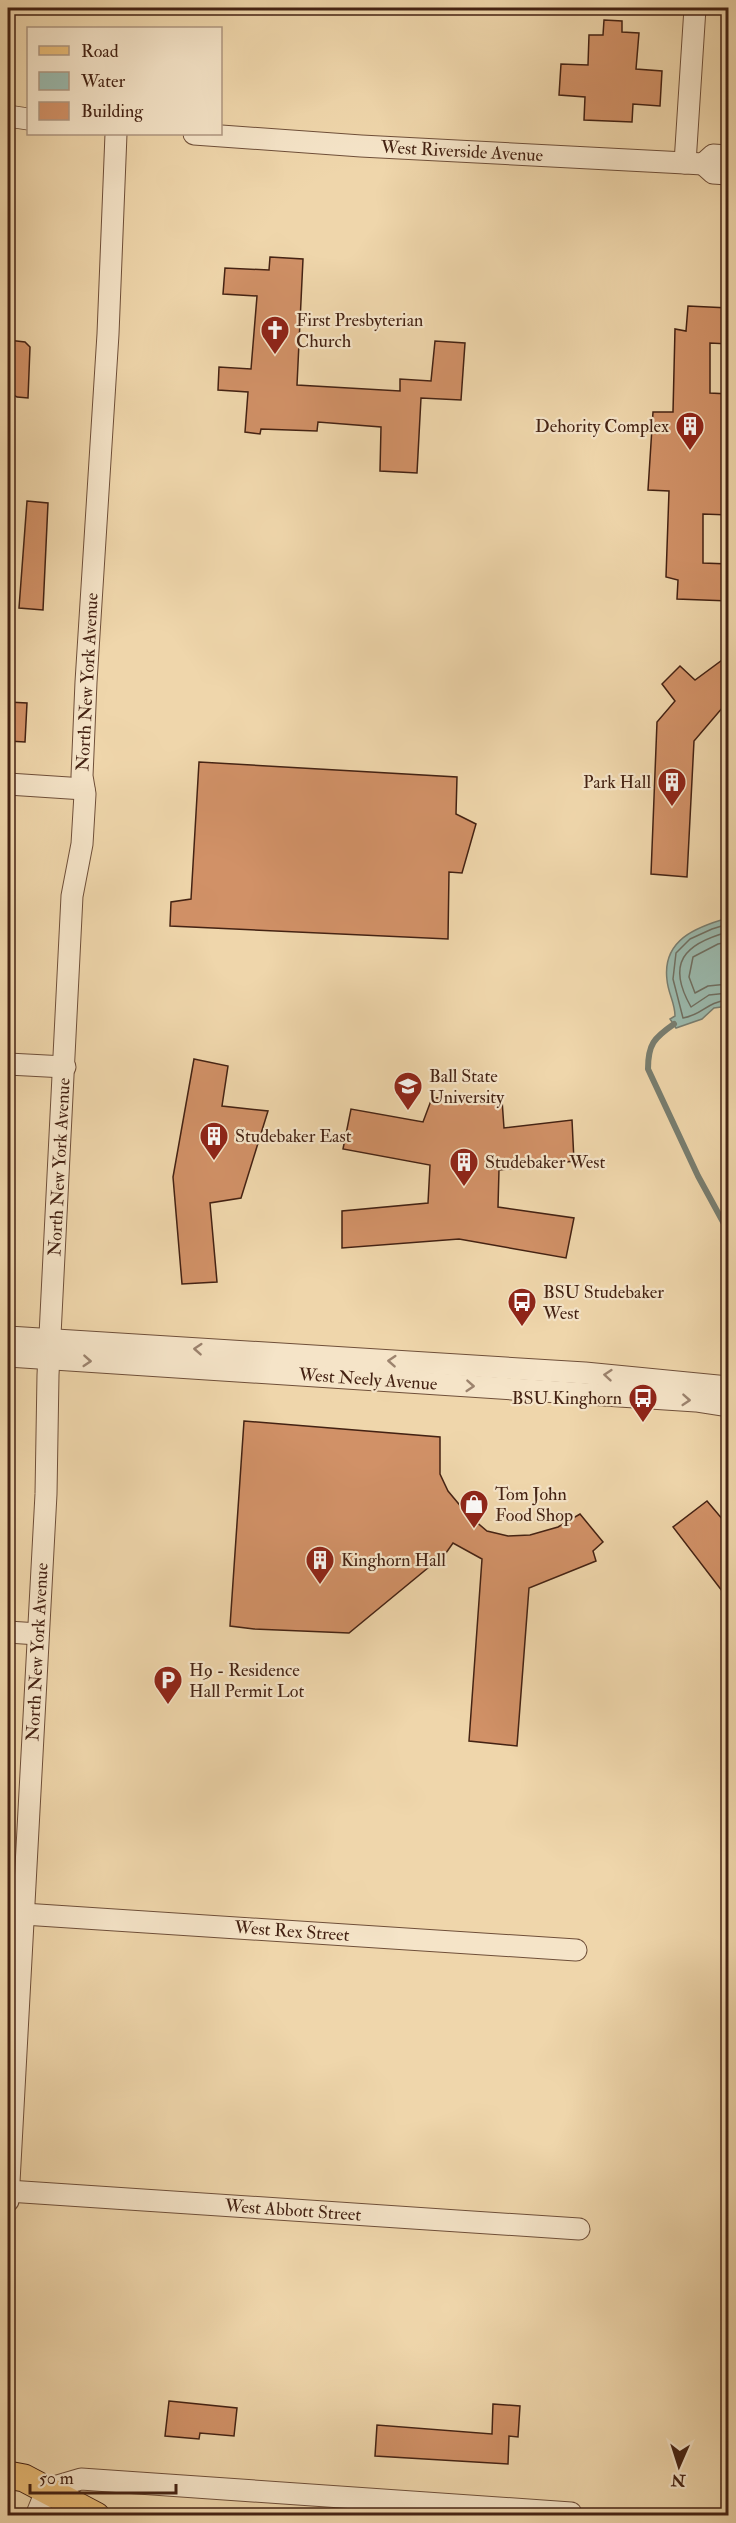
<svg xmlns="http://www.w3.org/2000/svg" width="736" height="2523" font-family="'IM FELL Double Pica',serif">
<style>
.water{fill:#9ab9ad;stroke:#787d6f;stroke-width:1.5}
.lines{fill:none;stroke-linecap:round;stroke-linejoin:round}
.shore{stroke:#6f6e60;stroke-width:1.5}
.stream{stroke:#787d6f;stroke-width:6}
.building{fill:#d19167;stroke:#442213;stroke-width:1.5}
.minor-casing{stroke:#6f4f39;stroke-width:23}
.major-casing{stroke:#442213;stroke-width:29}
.minor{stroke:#f5e4c8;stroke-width:21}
.major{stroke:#e8bb76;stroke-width:27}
.oneway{stroke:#9c836e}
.labels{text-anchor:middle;stroke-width:4.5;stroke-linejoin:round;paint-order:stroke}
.street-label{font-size:18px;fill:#442213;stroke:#f5e4c8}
.poi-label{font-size:18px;fill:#442213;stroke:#f5e4c8;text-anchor:start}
</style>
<rect width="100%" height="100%" fill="#efd6ab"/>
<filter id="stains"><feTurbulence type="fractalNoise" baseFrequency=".00333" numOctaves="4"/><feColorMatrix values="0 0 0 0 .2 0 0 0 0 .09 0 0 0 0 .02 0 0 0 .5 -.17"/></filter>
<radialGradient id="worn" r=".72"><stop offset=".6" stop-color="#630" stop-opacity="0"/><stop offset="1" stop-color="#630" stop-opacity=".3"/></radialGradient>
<path class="water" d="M728 918V1006L714 1008 702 1019 676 1028 670 1019 675 1016C675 1003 668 993 667 980 662 940 696 927 728 918Z"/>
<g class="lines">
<g class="shore">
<path d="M728 924 712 929 690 939 676 953 673 979 683 1018C703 1015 706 1002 728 1000"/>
<path d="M728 932C684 944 666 963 691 1007L709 995 728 993"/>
<polyline points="728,942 718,944 693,957 689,977 695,993 708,986 728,984"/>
</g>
<path class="stream" d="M674 1024C654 1038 648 1044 648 1069L698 1176 728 1231"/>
</g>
<g class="building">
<polygon points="604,20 622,21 622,32 639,33 636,69 662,71 660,106 633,104 632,122 584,120 585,97 559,95 561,64 588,65 589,35 603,35"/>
<polygon points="270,257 303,259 297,385 400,391 400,379 431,381 435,341 465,343 461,400 421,398 417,473 380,471 381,427 318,422 317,431 261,429 260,434 245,432 248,392 218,390 219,367 251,369 257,296 223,294 225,268 269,270"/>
<polygon points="688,306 729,308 729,344 710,343 710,393 729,394 729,515 703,514 703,563 729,564 729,601 677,599 678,580 666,577 669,491 648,490 653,412 673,412 675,329 686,331"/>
<polygon points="8,340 25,342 30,347 28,398 17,397 8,391"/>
<polygon points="27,501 48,503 43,610 19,608"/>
<polygon points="729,655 729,700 694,741 687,877 651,874 657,722 675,701 662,684 680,666 695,680"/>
<polygon points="8,702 27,703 25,742 8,741"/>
<polygon points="199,762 457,777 456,814 476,824 462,873 449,872 448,939 170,926 171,902 191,899"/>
<polygon points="194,1059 228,1066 222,1106 268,1111 241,1198 210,1203 217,1282 182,1284 173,1177"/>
<polygon points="456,1097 502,1100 504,1128 572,1120 574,1161 499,1170 498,1207 574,1218 566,1258 459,1239 342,1248 342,1211 428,1203 430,1165 343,1149 351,1109 423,1122 432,1098"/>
<polygon points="244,1421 440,1437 440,1474 448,1491 468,1515 487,1531 508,1536 530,1535 558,1527 580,1514 603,1542 593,1551 596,1561 529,1588 517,1746 469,1741 482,1559 453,1543 446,1553 349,1633 254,1629 230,1626"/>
<polygon points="707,1501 729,1527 729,1600 673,1527"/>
<polygon points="169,2401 237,2408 234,2436 200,2433 199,2439 165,2436"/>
<polygon points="493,2404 520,2406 518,2437 509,2436 508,2464 375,2456 377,2425 492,2434"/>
</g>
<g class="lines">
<g class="minor-casing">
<g id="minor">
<polyline points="8,116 28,119"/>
<polyline points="194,134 361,146 685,163 703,164 713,155 728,156"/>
<polyline points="685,163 695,8"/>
<polyline points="703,164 713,173 728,174"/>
<polyline points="8,784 84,789"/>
<polyline points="8,1064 65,1067"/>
<polyline points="8,1337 585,1373 728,1387"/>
<polyline points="8,1356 696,1401 728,1406"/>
<polyline points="8,1632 38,1634"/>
<polyline points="8,1913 576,1950"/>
<polyline points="8,2191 579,2229"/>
<polyline points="8,2201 46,1494 48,1375 72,896 82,844 85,794 82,776 86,682 108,334 116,134"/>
<polyline points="36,2516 47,2489 81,2479 571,2513"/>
</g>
</g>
<g class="major-casing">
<polyline id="major" points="8,2475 24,2478 96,2516"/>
</g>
<use href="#minor" class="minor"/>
<use href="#major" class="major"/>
</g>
<defs><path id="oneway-chevron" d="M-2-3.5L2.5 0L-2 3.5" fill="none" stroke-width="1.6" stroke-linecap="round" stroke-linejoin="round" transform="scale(1.5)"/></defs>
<g class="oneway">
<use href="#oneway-chevron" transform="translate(198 1349) rotate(-176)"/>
<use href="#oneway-chevron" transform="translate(87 1361) rotate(4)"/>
<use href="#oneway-chevron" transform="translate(392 1361) rotate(-176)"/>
<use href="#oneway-chevron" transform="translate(608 1375) rotate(-175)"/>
<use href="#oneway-chevron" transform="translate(470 1386) rotate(4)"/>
<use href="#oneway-chevron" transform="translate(686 1400) rotate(4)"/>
</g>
<defs>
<g id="church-pin" transform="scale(1.5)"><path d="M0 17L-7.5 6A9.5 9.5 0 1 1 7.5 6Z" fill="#8f2418" stroke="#f5e4c8"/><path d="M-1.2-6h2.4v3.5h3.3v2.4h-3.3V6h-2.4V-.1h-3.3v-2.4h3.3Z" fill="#fff"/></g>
<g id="building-pin" transform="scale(1.5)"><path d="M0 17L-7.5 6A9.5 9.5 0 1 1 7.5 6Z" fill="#8f2418" stroke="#f5e4c8"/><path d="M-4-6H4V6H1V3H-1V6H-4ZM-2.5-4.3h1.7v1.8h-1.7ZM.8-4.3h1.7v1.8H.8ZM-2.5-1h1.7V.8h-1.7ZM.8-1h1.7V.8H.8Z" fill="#fff"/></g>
<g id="university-pin" transform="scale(1.5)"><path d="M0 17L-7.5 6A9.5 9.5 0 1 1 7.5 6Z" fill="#8f2418" stroke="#f5e4c8"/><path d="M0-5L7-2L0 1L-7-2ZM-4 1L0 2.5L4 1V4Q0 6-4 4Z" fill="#fff"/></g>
<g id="bus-pin" transform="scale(1.5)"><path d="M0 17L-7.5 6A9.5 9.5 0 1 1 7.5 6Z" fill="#8f2418" stroke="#f5e4c8"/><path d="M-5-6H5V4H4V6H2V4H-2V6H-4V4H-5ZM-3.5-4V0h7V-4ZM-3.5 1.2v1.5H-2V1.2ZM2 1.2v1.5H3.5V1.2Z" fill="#fff"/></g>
<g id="shop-pin" transform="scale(1.5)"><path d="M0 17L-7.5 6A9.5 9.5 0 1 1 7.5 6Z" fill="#8f2418" stroke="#f5e4c8"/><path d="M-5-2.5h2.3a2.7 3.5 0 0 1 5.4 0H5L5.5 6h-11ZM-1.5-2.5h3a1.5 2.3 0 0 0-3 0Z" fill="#fff"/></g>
<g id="parking-pin" transform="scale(1.5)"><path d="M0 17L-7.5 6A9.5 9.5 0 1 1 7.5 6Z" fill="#8f2418" stroke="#f5e4c8"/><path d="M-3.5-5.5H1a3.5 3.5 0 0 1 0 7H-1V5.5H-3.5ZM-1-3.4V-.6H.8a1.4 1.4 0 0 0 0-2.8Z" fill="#fff"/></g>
</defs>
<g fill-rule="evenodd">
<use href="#church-pin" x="275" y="330"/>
<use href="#building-pin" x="690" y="426"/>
<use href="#building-pin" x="672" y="782"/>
<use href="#university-pin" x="408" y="1086"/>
<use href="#building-pin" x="214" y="1136"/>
<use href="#building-pin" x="464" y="1162"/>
<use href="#bus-pin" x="522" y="1302"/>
<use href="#bus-pin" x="643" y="1398"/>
<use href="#shop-pin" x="474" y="1504"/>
<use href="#building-pin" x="320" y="1560"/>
<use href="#parking-pin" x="168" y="1680"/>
</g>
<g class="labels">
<g class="street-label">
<text transform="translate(462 151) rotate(3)" y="6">West Riverside Avenue</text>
<text transform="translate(87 682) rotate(-87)" y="6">North New York Avenue</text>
<text transform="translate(59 1167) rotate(-87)" y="6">North New York Avenue</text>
<text transform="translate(368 1379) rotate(4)" y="6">West Neely Avenue</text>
<text transform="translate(37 1652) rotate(-87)" y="6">North New York Avenue</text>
<text transform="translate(292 1931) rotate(4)" y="6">West Rex Street</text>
<text transform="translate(293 2210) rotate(4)" y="6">West Abbott Street</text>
</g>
<g class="poi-label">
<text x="296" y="326">First Presbyterian<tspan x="296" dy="21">Church</tspan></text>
<text x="669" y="432" text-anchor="end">Dehority Complex</text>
<text x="651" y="788" text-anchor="end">Park Hall</text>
<text x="429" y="1082">Ball State<tspan x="429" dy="21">University</tspan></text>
<text x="235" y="1142">Studebaker East</text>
<text x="485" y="1168">Studebaker West</text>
<text x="543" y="1298">BSU Studebaker<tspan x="543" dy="21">West</tspan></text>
<text x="622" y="1404" text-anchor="end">BSU Kinghorn</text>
<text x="495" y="1500">Tom John<tspan x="495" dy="21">Food Shop</tspan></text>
<text x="341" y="1566">Kinghorn Hall</text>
<text x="189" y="1676">H9 - Residence<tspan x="189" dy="21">Hall Permit Lot</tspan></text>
</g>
</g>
<rect width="736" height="2523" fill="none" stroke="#efd6ab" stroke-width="30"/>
<rect x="9" y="9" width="718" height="2505" fill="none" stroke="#442213" stroke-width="3"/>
<rect x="15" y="15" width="706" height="2493" fill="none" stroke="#442213" stroke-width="1.5"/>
<rect x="27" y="27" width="195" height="108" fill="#f5e4c8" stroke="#ae9680" stroke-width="1.5"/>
<rect x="39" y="46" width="30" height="9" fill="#e8bb76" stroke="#ae9680" stroke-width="1.5"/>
<text x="81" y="57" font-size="18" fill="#442213">Road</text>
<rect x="39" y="72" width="30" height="18" fill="#9ab9ad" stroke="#ae9680" stroke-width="1.5"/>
<text x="81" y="87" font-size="18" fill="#442213">Water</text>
<rect x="39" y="102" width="30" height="18" fill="#d19167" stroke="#ae9680" stroke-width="1.5"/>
<text x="81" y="117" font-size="18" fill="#442213">Building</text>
<g transform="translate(679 2466) rotate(183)" stroke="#f5e4c8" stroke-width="4.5" paint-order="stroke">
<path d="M0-4.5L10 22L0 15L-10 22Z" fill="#442213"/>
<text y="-9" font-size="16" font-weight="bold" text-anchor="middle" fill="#442213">N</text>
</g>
<path d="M30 2484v9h146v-9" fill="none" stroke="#442213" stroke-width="3"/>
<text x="39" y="2484" font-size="18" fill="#442213" stroke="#f5e4c8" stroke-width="4.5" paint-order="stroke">50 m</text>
<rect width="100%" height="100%" filter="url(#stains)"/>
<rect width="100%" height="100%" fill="url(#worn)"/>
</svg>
